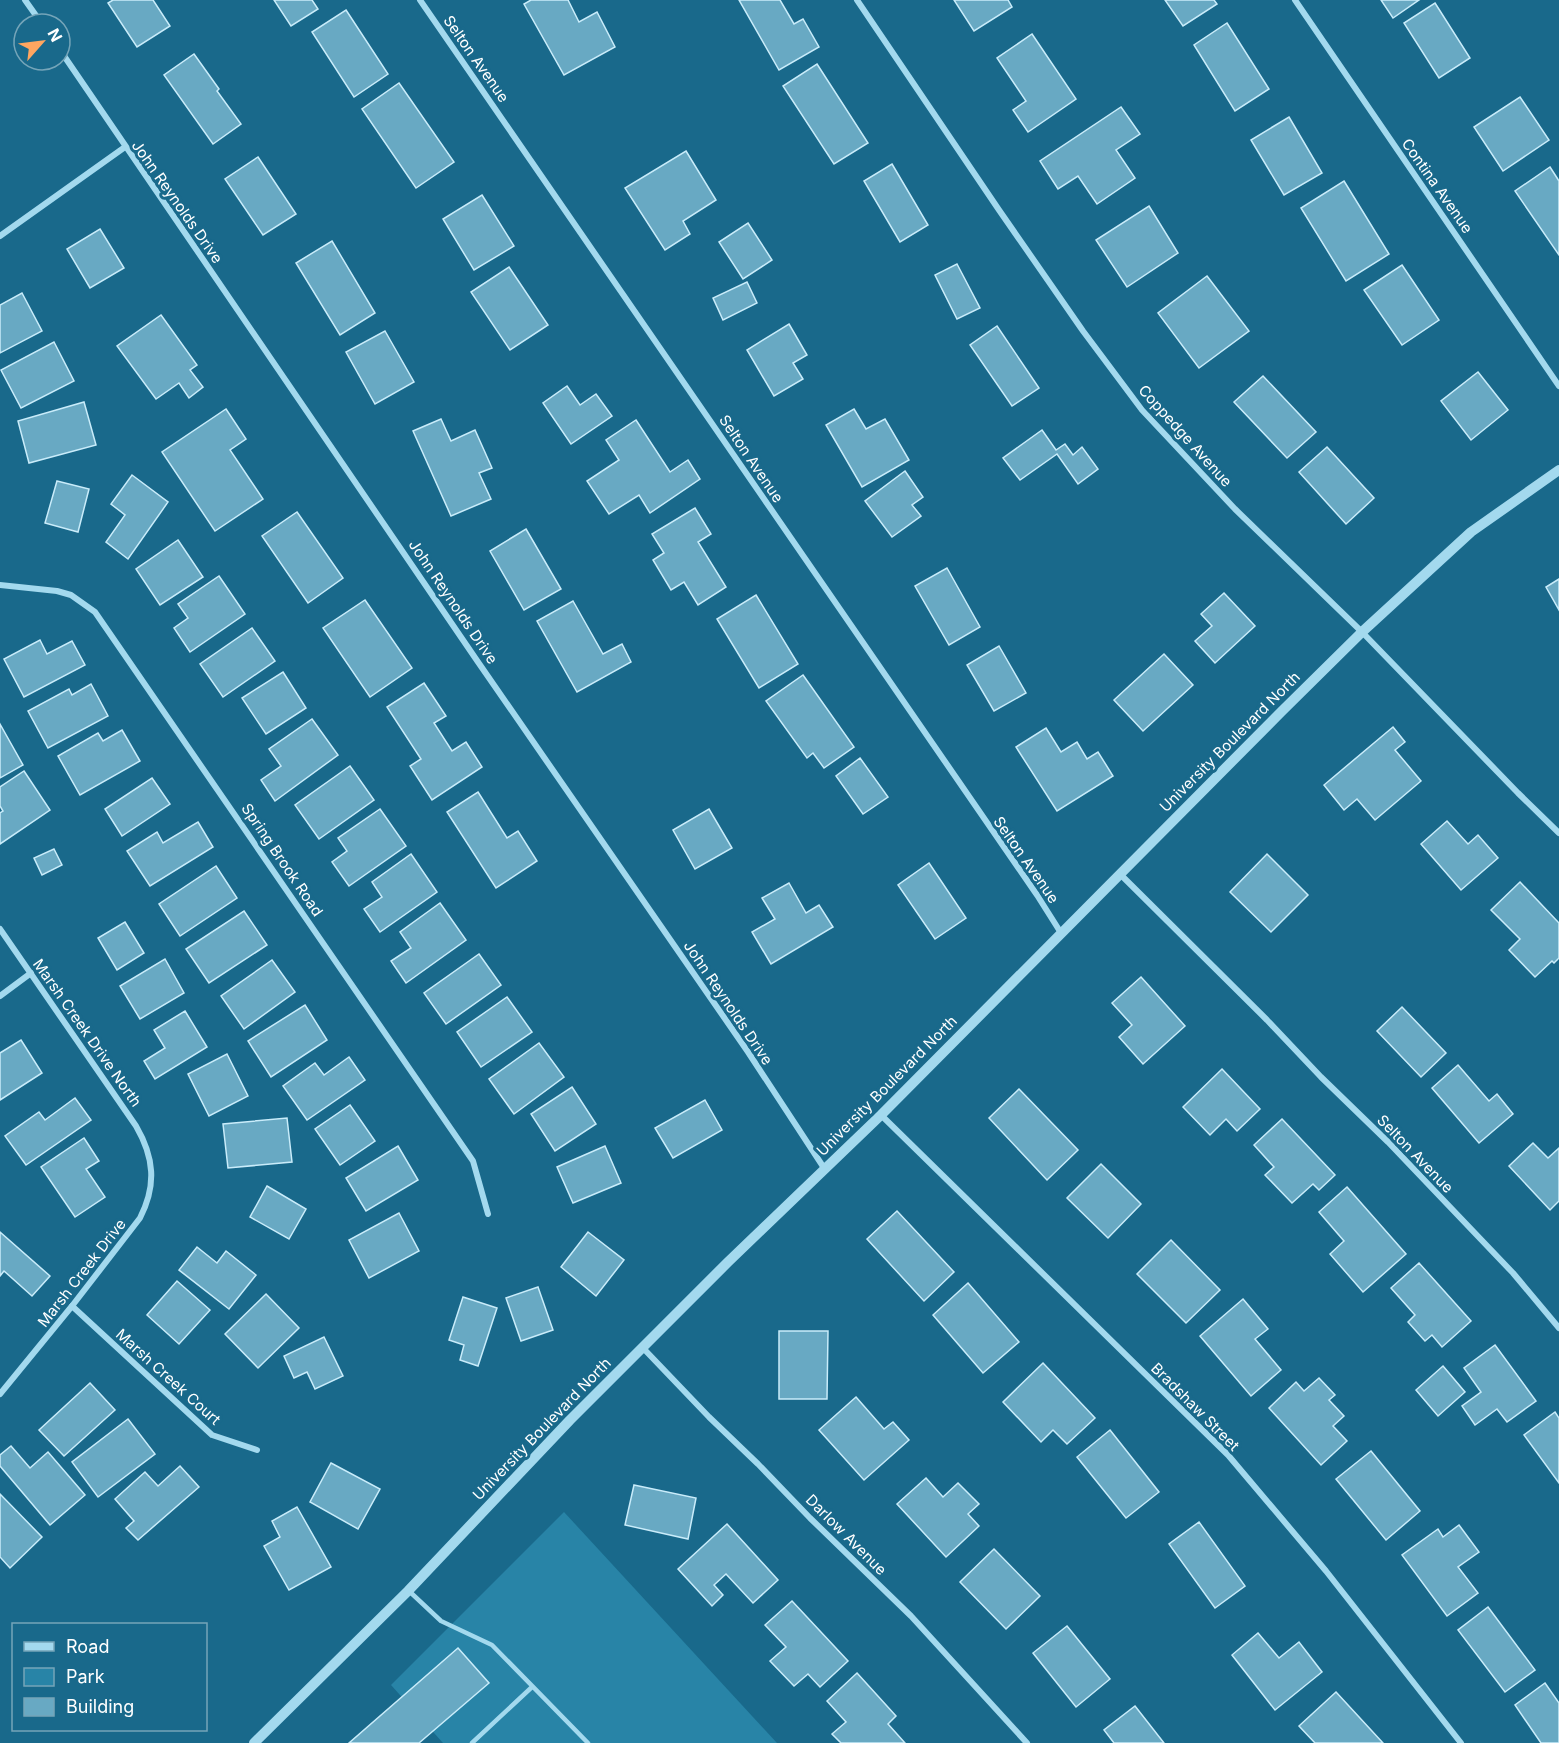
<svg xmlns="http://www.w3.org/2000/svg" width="1559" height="1743" font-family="Inter,sans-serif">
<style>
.green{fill:#2884a7}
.building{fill:#68a9c3;stroke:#c9ecfa;stroke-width:1.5}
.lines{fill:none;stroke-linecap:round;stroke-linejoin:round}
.service{stroke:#a3d9ee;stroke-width:4.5}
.minor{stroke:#a3d9ee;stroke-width:6}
.tertiary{stroke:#a3d9ee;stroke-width:10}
.labels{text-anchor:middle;stroke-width:6;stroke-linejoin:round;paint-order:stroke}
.street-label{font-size:15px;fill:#fff;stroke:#19698b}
</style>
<rect width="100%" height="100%" fill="#19698b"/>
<polygon class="green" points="564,1512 777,1743 443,1743 391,1685"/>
<g class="building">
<polygon points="113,0 153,0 170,26 137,47 108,3"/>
<polygon points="274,0 312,0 318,9 291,26"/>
<polygon points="531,0 568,0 579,22 597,12 615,47 564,75 524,4"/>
<polygon points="739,0 780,0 794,24 803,19 819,47 779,70"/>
<polygon points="954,0 1008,0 1012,7 974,31"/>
<polygon points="1165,0 1214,0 1217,4 1183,26"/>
<polygon points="1381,0 1419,0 1393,18"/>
<polygon points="1435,3 1470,58 1439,78 1404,23"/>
<polygon points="346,10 388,74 354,97 312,32"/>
<polygon points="1227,23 1269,89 1235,111 1194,45"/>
<polygon points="1032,34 1076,99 1028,132 1013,110 1026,101 997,58"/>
<polygon points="194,54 219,89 217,91 241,124 213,144 164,75"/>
<polygon points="817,64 868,143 834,164 783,86"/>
<polygon points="399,83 454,162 416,188 362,109"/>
<polygon points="1520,97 1549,140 1503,171 1474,127"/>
<polygon points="1121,107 1140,134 1116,150 1135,178 1097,204 1078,176 1058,189 1040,161"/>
<polygon points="1289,117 1322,173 1284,195 1251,140"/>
<polygon points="686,151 716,200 683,221 690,234 665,250 625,188"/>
<polygon points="258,157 296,214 263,235 225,179"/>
<polygon points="892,164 928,225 900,242 864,181"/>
<polygon points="1550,167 1559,181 1559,255 1515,191"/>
<polygon points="1344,181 1389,254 1346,281 1301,208"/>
<polygon points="482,195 514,246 474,270 443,219"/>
<polygon points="1149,206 1178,253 1127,287 1096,240"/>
<polygon points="748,223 772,260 743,279 719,242"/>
<polygon points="100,229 124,268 90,288 67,249"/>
<polygon points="332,241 375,313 340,335 296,263"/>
<polygon points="957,264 980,308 957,319 935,275"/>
<polygon points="1402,265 1439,320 1402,345 1364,290"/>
<polygon points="509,267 548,325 510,350 471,292"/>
<polygon points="1207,276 1249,331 1199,368 1158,313"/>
<polygon points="747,282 757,303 723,320 713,298"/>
<polygon points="22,293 42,331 0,353 0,305"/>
<polygon points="161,315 197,365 190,370 203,387 189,398 179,383 156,399 117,346"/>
<polygon points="789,324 807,355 793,363 803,379 774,396 747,350"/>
<polygon points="997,326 1039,388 1012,406 970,345"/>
<polygon points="385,331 414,382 375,404 346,352"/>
<polygon points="54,342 74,381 21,408 1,370"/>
<polygon points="1478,372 1508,410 1471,440 1441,401"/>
<polygon points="1263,376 1316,432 1287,458 1234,402"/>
<polygon points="567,386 580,405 596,394 612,416 571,444 543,403"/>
<polygon points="84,402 96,445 29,463 18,421"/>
<polygon points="226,409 246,439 230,450 263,499 215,531 162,452"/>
<polygon points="854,409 866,429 885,419 909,460 862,487 826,425"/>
<polygon points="441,419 451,441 475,430 492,468 479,473 491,499 451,516 413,431"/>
<polygon points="636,420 670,472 688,460 700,479 650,513 639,495 609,514 587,481 619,460 606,440"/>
<polygon points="1042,430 1056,450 1065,444 1073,455 1082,447 1098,469 1078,484 1057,454 1020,480 1003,458"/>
<polygon points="1327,447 1374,498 1346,524 1299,472"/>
<polygon points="905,471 923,497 912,505 921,516 892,537 865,501"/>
<polygon points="132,475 168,502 128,559 106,542 125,515 111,504"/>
<polygon points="57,481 89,489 78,532 45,523"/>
<polygon points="695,508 711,534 698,542 726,587 698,605 684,582 671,590 653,560 664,553 652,534"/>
<polygon points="297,512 343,578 308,603 262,536"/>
<polygon points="526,529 561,589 524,610 490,551"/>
<polygon points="178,540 203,577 160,605 136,569"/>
<polygon points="947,568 980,627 949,645 915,586"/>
<polygon points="219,576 245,614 190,652 174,628 188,618 178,604"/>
<polygon points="1559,579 1559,610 1546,587"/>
<polygon points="1224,593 1255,626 1215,663 1195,641 1212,626 1201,614"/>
<polygon points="756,595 798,664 759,688 717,619"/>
<polygon points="365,600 412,668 370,697 323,628"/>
<polygon points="573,601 603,654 622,644 631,662 577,692 537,621"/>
<polygon points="252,628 275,661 223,697 200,664"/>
<polygon points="40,640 47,654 72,641 85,665 24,697 4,659"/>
<polygon points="999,646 1026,693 994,711 967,665"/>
<polygon points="1164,654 1193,685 1143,731 1114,700"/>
<polygon points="283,672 306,708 266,734 242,698"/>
<polygon points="803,675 854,747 824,768 813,753 807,758 766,701"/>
<polygon points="424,683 446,716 434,723 452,751 466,742 482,767 432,800 410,766 421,759 387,707"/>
<polygon points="91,684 108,716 48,748 28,711 69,689 72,695"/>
<polygon points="312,719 338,755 275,801 261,780 281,766 269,749"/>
<polygon points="0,724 23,765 0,778"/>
<polygon points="1393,727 1405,742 1395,750 1421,781 1375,820 1357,799 1344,810 1324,785"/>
<polygon points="1046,728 1061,752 1077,742 1087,759 1098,752 1113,776 1057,811 1016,747"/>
<polygon points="122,730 140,761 80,795 58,756 98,733 103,741"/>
<polygon points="860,758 888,797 863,814 836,776"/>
<polygon points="350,766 374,800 319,839 295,805"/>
<polygon points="24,771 50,810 0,844 0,813 3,811 0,806 0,787"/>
<polygon points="152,778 170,804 122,836 105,809"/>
<polygon points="478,792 507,838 518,831 537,861 496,888 447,812"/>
<polygon points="380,809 406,846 349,886 332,862 347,851 338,838"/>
<polygon points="709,809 732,848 695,869 673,830"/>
<polygon points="1447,821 1468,844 1478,835 1498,858 1461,890 1421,844"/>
<polygon points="198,822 213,847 150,886 127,851 157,832 163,843"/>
<polygon points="54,849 62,865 42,875 34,858"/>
<polygon points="411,854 437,892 380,932 364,909 382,897 372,882"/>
<polygon points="1267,854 1308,895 1271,932 1230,892"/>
<polygon points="929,863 966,918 935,939 898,885"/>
<polygon points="216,866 237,898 180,936 159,904"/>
<polygon points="1520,882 1559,923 1559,958 1554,963 1552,961 1535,977 1509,950 1520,939 1491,910"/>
<polygon points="789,883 806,913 819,905 833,927 771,964 752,932 775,919 762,898"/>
<polygon points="440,903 466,940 406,983 391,961 411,948 400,932"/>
<polygon points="244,911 267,945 209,983 186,949"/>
<polygon points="125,922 144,953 117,970 98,938"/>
<polygon points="479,954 501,985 446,1024 424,993"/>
<polygon points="165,959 184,993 140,1019 120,986"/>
<polygon points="272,960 295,992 244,1029 221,996"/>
<polygon points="1141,977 1185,1026 1143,1064 1119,1037 1132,1025 1112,1003"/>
<polygon points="507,997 532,1032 481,1067 457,1032"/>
<polygon points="305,1005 327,1040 271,1077 248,1041"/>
<polygon points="1402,1007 1446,1053 1421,1077 1377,1031"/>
<polygon points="185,1011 207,1047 155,1079 144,1061 165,1048 154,1030"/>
<polygon points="21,1040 42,1073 0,1100 0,1053"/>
<polygon points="539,1043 564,1077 514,1114 489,1079"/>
<polygon points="227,1054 248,1096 209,1116 188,1074"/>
<polygon points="349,1057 365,1080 307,1120 283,1086 315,1063 324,1075"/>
<polygon points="1458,1065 1489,1101 1497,1094 1513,1114 1479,1143 1432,1088"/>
<polygon points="1222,1069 1260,1109 1237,1131 1226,1119 1210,1135 1183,1107"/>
<polygon points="572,1087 596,1124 555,1151 531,1114"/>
<polygon points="1019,1089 1078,1150 1047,1180 989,1118"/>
<polygon points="75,1098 91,1120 26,1165 5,1136 39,1112 45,1120"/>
<polygon points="705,1100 722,1130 673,1158 655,1128"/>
<polygon points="350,1105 375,1141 340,1165 315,1129"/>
<polygon points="287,1118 292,1162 228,1168 223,1124"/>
<polygon points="1282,1119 1335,1175 1319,1190 1313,1184 1292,1203 1265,1175 1274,1167 1254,1145"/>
<polygon points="84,1138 99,1161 86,1169 105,1197 75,1217 41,1167"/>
<polygon points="1533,1143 1548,1158 1559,1148 1559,1201 1550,1210 1509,1166"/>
<polygon points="398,1146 418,1180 366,1211 346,1178"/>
<polygon points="605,1146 621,1183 573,1203 557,1167"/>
<polygon points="1101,1164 1141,1204 1108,1238 1067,1198"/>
<polygon points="267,1186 306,1209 289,1239 250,1217"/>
<polygon points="1347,1187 1406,1254 1363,1292 1330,1254 1344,1241 1319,1212"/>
<polygon points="897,1211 954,1272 924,1301 867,1239"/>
<polygon points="399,1213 419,1251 369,1278 349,1240"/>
<polygon points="0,1232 50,1276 32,1296 4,1271 0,1276"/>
<polygon points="588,1232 624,1260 596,1296 561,1267"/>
<polygon points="1171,1240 1220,1290 1186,1323 1137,1274"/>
<polygon points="197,1247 217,1263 226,1251 256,1275 229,1309 179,1270"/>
<polygon points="1419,1263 1471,1321 1442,1347 1432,1335 1425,1341 1408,1322 1415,1315 1391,1288"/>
<polygon points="177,1281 210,1310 179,1344 147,1315"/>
<polygon points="968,1283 1019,1342 983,1373 933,1315"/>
<polygon points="538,1287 553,1330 521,1341 506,1298"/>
<polygon points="266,1294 299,1328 258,1368 225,1334"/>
<polygon points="463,1297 497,1308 478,1366 460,1360 464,1345 449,1340"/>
<polygon points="1243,1299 1268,1329 1255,1339 1281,1370 1251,1396 1200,1336"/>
<polygon points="779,1331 828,1331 827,1399 779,1399"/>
<polygon points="324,1337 343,1376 315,1389 307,1372 294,1378 284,1356"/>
<polygon points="1495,1345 1536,1401 1507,1422 1497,1409 1475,1425 1462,1406 1481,1392 1464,1368"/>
<polygon points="1043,1363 1095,1418 1067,1444 1053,1430 1041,1442 1003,1402"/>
<polygon points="1443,1366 1465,1392 1438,1416 1416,1390"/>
<polygon points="1319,1378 1335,1395 1329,1400 1344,1416 1333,1426 1347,1441 1321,1465 1269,1408 1296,1382 1304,1391"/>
<polygon points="90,1383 115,1410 64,1456 39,1430"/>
<polygon points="856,1397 884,1429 893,1422 909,1440 864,1480 819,1430"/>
<polygon points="1555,1412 1559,1418 1559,1483 1524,1435"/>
<polygon points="128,1419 155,1454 98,1497 72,1462"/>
<polygon points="1110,1430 1159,1492 1126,1518 1077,1457"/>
<polygon points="11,1446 30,1468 48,1452 85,1495 50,1525 0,1466 0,1455"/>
<polygon points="1371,1451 1420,1511 1386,1540 1336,1479"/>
<polygon points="331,1463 380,1489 358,1529 310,1502"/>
<polygon points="180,1466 199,1487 138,1540 126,1528 134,1521 115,1499 145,1472 158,1486"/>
<polygon points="926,1478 943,1497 958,1483 979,1504 968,1514 979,1526 946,1557 897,1504"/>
<polygon points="634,1485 696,1498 688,1539 625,1525"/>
<polygon points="0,1494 42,1537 10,1568 0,1557"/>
<polygon points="297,1507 331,1567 289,1590 264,1546 280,1537 272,1521"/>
<polygon points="1199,1522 1245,1586 1215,1608 1169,1544"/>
<polygon points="727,1524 778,1580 753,1603 726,1574 714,1585 723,1595 712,1606 678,1569"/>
<polygon points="1459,1525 1479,1552 1458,1567 1478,1593 1447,1616 1402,1555 1438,1529 1443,1537"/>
<polygon points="994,1549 1040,1596 1006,1629 960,1582"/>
<polygon points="792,1601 848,1661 820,1687 808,1674 794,1686 770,1661 786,1647 765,1625"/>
<polygon points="1488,1607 1535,1670 1505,1692 1458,1630"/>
<polygon points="1067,1626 1110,1679 1076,1707 1033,1653"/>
<polygon points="1258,1633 1279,1658 1299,1642 1322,1672 1275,1710 1232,1655"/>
<polygon points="458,1648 489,1683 419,1743 349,1743"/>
<polygon points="857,1673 896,1716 888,1724 905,1743 841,1743 832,1734 846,1722 827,1701"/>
<polygon points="1545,1683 1559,1703 1559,1743 1541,1743 1515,1705"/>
<polygon points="1336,1692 1383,1743 1315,1743 1299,1726"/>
<polygon points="1135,1706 1164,1743 1114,1743 1104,1730"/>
</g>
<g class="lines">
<g class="service">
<polyline points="409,1591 441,1621 492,1645 588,1743"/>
<polyline points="472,1743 532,1687"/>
</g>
<g class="minor">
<polyline points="25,0 42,24"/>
<polyline points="420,0 1037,895 1061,933"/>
<polyline points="857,0 999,210 1083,331 1142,410 1235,509 1362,632 1518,793 1559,833"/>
<polyline points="1295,0 1559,386"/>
<polyline points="60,50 478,662 748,1052 824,1168"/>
<polyline points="0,236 125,147"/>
<polyline points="0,585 57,591 71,595 95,612 473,1161 488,1214"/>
<polyline points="1120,874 1267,1020 1321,1077 1388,1142 1513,1273 1559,1328"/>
<path d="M0 929 136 1126C154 1157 157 1185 140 1218L72 1306 0 1394"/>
<polyline points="0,996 31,973"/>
<polyline points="881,1115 1228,1455 1326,1571 1461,1743"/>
<polyline points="72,1306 212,1435 257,1450"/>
<polyline points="643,1348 709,1417 758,1464 810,1518 911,1616 1027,1743"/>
</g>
<polyline class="tertiary" points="254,1743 408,1591 570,1420 728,1262 881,1115 1281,712 1362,632 1471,532 1559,470"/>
</g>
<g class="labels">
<g class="street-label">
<text transform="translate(476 59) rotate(55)" y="5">Selton Avenue</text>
<text transform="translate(1437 186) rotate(55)" y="5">Contina Avenue</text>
<text transform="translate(177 202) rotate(55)" y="5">John Reynolds Drive</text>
<text transform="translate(1185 436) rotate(48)" y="5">Coppedge Avenue</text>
<text transform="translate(751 459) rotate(56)" y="5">Selton Avenue</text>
<text transform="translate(453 602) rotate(56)" y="5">John Reynolds Drive</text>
<text transform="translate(1230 742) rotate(-45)" y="5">University Boulevard North</text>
<text transform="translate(282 860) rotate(56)" y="5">Spring Brook Road</text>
<text transform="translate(1026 860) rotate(55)" y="5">Selton Avenue</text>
<text transform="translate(728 1003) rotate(56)" y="5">John Reynolds Drive</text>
<text transform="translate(87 1033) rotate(55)" y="5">Marsh Creek Drive North</text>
<text transform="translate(887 1086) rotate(-45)" y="5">University Boulevard North</text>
<text transform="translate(1415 1154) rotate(46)" y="5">Selton Avenue</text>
<text transform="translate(82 1273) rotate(-52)" y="5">Marsh Creek Drive</text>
<text transform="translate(168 1377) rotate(42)" y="5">Marsh Creek Court</text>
<text transform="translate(1195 1407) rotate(45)" y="5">Bradshaw Street</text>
<text transform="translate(542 1429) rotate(-46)" y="5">University Boulevard North</text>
<text transform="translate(846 1535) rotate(45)" y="5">Darlow Avenue</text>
</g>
</g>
<rect x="12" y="1623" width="195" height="108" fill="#19698b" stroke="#75a5b9" stroke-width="1.5"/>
<rect x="24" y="1642" width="30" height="9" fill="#a3d9ee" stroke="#75a5b9" stroke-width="1.5"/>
<text x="66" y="1653" font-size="18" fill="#ffffff">Road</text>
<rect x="24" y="1668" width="30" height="18" fill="#2884a7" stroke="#75a5b9" stroke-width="1.5"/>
<text x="66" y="1683" font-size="18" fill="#ffffff">Park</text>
<rect x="24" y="1698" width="30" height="18" fill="#68a9c3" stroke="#75a5b9" stroke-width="1.5"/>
<text x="66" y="1713" font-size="18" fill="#ffffff">Building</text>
<g transform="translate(42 42) rotate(62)"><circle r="28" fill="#19698b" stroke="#75a5b9" stroke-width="1.5"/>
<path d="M0-4.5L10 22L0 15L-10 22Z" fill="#ffa660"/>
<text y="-9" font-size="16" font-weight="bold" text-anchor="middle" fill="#ffffff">N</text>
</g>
</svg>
